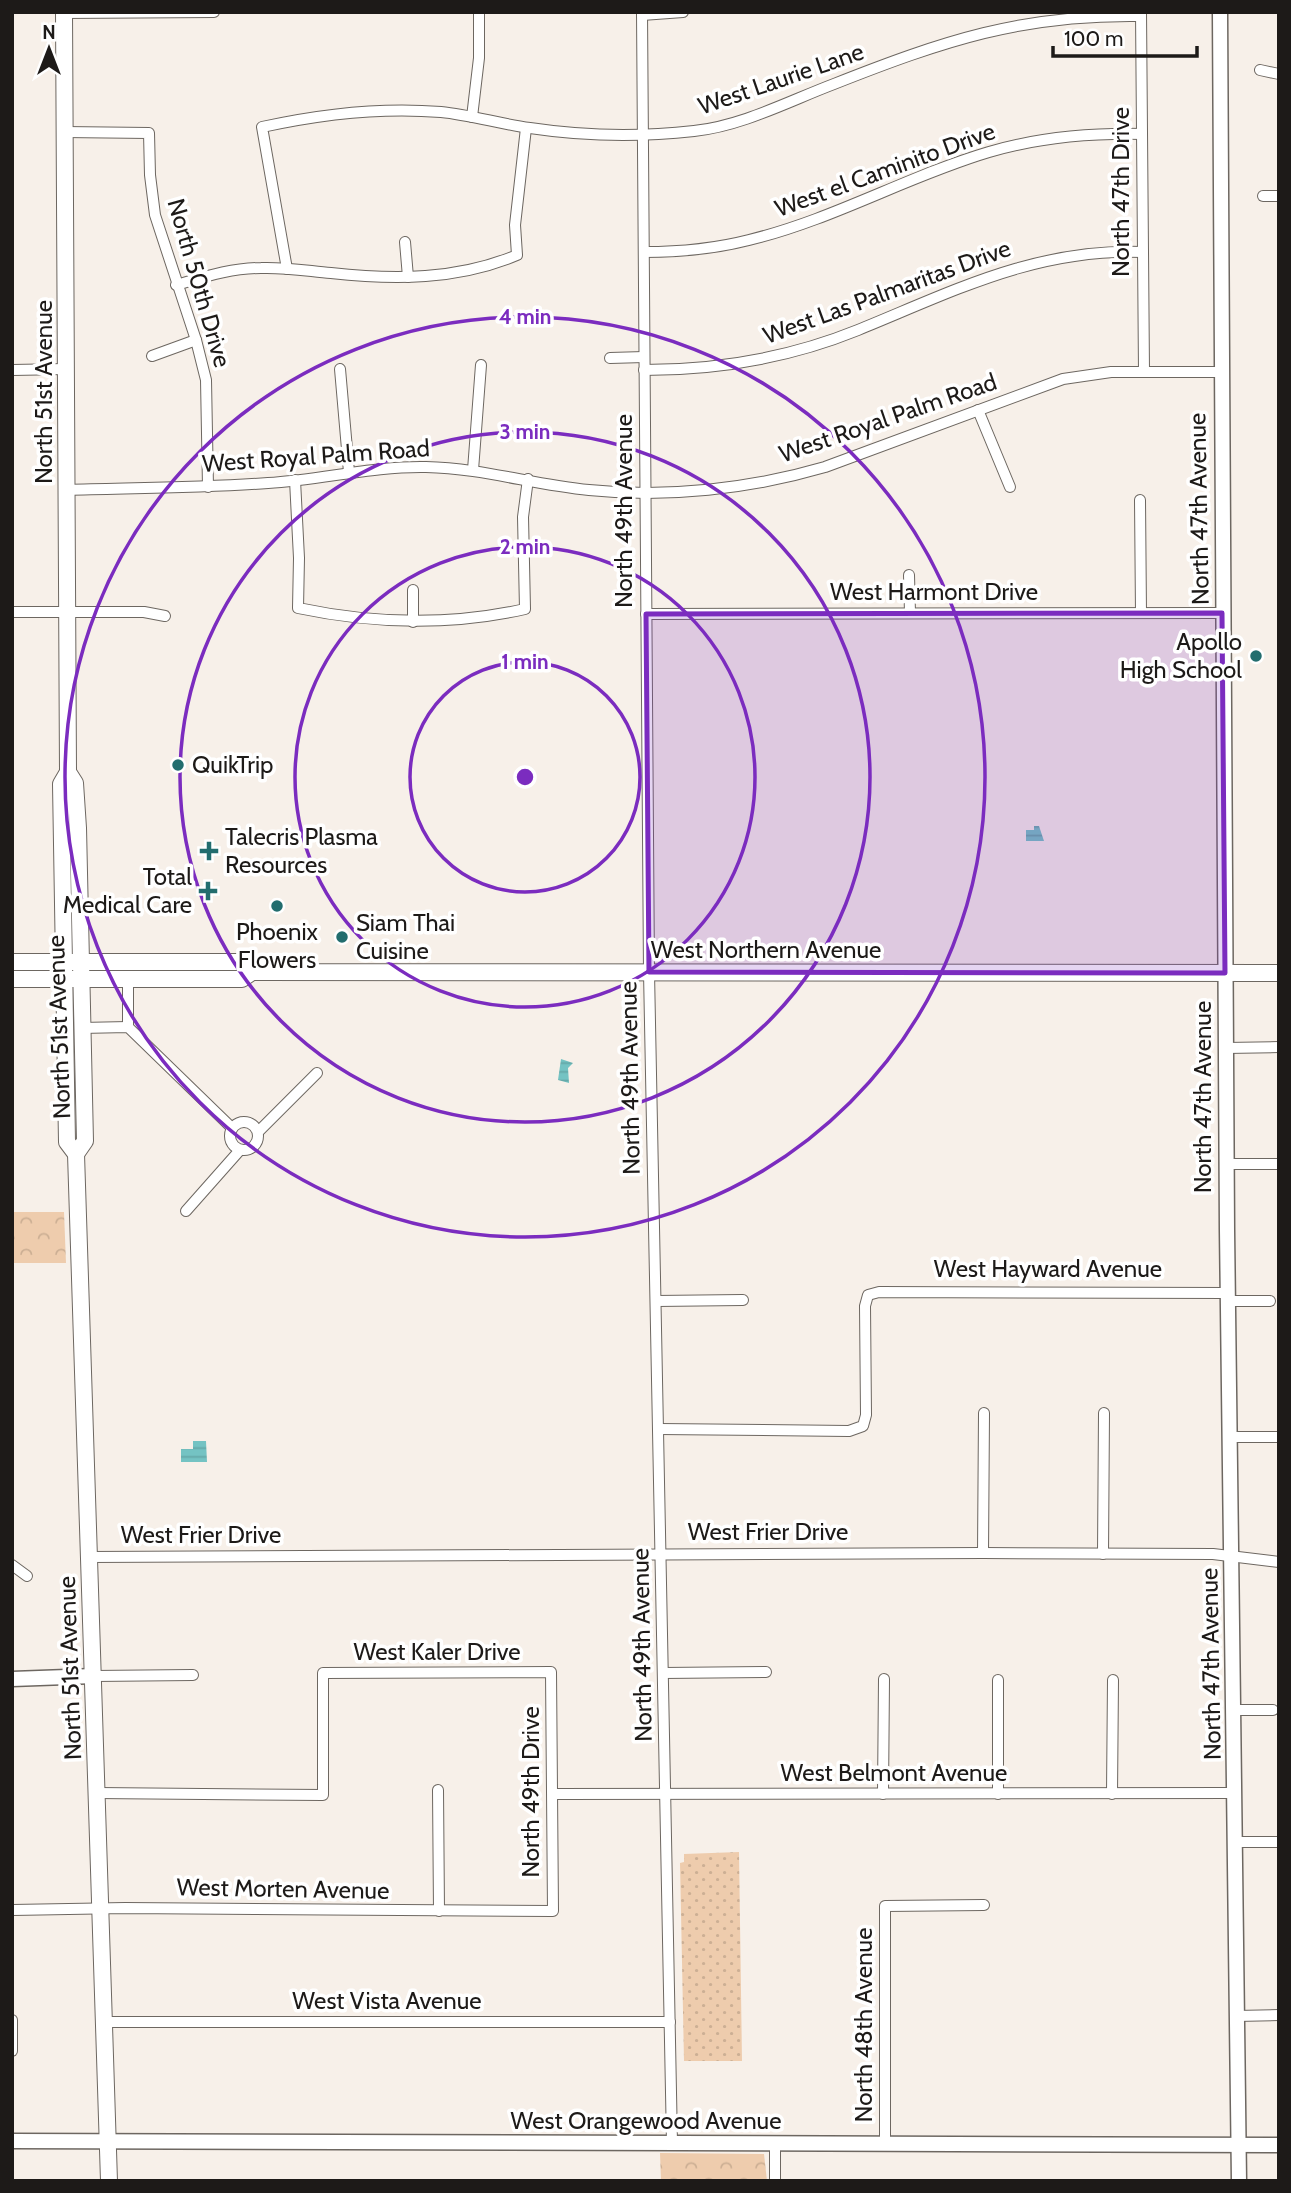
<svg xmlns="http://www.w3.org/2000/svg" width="1291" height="2193" font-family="Cabin,sans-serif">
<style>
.grass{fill:url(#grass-dots)}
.park{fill:url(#park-crowns)}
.water{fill:url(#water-rules)}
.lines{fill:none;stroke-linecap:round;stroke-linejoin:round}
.street-casing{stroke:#6d6761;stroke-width:12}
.secondary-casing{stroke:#6d6761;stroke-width:17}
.primary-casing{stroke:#6d6761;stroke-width:18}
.street{stroke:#fff;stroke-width:10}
.secondary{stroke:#fff;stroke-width:14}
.primary{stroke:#fff;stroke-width:16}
.marked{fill:#7b2cbf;fill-opacity:0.2;stroke:#7b2cbf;stroke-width:5;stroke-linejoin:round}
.ring{fill:none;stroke:#7b2cbf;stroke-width:3.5}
.poi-dot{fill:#226d6e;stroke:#fff;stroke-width:2.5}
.labels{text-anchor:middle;stroke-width:7;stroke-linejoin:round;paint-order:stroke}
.street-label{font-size:24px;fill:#1d1a18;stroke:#fff}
.poi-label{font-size:24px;fill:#1d1a18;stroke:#fff;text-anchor:start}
.centre{fill:#7b2cbf;stroke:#fff;stroke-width:3.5}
.ring-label{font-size:21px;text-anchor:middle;font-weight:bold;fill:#7b2cbf;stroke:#fff;stroke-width:7;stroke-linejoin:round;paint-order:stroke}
</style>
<defs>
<pattern id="grass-dots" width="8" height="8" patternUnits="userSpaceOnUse" patternTransform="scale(1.75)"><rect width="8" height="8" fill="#eeccad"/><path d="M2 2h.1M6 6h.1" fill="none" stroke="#ccaf94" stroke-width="1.8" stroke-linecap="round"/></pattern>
<pattern id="park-crowns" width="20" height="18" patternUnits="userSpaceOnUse" patternTransform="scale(1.75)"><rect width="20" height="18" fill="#eeccad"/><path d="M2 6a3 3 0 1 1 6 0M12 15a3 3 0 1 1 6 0" fill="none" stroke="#ccaf94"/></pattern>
<pattern id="water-rules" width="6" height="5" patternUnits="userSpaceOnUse" patternTransform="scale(1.75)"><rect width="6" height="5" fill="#74c3c3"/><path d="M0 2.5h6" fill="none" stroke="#64a7a7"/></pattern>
</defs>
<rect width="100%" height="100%" fill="#f7f0e9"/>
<polygon class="grass" points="739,1852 742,2061 684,2061 680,1863 684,1862 684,1854"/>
<g class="park">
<polygon points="12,1212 64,1212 66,1263 12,1263"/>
<polygon points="660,2153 764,2154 767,2181 661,2181"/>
</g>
<g class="water">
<polygon points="1034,826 1039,826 1044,841 1026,841 1026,830 1034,830"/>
<polygon points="561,1059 573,1063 568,1068 569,1083 558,1080"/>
<polygon points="193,1441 206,1441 207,1462 181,1462 181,1449 193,1449"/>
</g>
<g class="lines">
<g class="street-casing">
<g id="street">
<polyline points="642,12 649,972 672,2143"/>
<polyline points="1141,12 1144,371"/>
<polyline points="64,13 214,12"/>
<polyline points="642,15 683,12"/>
<polyline points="1260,70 1279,74"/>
<polyline points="472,117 479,58 479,12"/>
<polyline points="64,132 149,133 150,175 155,215 196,340 206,380 208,487"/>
<polyline points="1263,196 1279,196"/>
<polyline points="405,242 408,277"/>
<path d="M644 252C680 252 714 249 749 240 832 220 908 176 989 152 1040 137 1090 133 1142 134"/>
<path d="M287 269 262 127C321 114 381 107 441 112 471 115 500 124 530 128 583 136 640 137 694 131 742 126 789 101 834 84 943 41 1022 14 1141 16"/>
<path d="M176 285C204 277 231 268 261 268 284 267 308 271 331 273 394 280 458 280 517 255L515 225 526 128"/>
<polyline points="152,356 196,340"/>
<polyline points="610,358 644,357"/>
<polyline points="340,369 349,472"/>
<polyline points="12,370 66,369"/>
<path d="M644 370C718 370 789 358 858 330 954 291 1036 248 1143 252"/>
<polyline points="978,410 1010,487"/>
<polyline points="473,470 481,365"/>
<path d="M295 480 299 558 298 608C374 624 449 626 525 609L523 517 528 479"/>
<path d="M67 490C134 488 201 488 268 483 322 480 372 466 426 467 482 468 534 485 589 490 667 498 750 489 825 467L1063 379 1111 372H1220"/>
<polyline points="1140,500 1141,613"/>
<polyline points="909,575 910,613"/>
<polyline points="413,590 413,622"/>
<polyline points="12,612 144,612 165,616"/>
<polyline points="646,614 1222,613"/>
<polyline points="128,979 128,1027"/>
<polyline points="81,1028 128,1027 232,1128"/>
<polyline points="1226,1048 1279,1047"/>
<circle cx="244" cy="1136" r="14"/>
<polyline points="258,1132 317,1073"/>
<polyline points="1227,1164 1279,1164"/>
<polyline points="186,1211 240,1150"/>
<polyline points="656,1301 743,1300"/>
<polyline points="1229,1301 1270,1301"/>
<polyline points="659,1429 849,1431 863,1426 866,1415 865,1306 868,1295 879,1292 1229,1293"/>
<polyline points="1231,1437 1279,1437"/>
<polyline points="983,1553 984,1413"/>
<polyline points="1103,1554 1104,1413"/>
<polyline points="89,1557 983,1553 1213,1554 1279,1562"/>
<polyline points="12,1565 27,1576"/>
<polyline points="663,1673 766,1672"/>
<polyline points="94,1676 193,1675"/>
<polyline points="1234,1710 1273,1710"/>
<polyline points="438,1790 439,1911"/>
<polyline points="553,1794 1235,1793"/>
<polyline points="883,1794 884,1679"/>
<polyline points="998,1794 998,1680"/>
<polyline points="1112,1794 1113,1680"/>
<polyline points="1236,1842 1279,1842"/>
<polyline points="12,1910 125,1908 553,1911 551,1672 323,1673 323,1795 97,1793"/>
<polyline points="1236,2016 1279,2015"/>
<polyline points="12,2020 12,2051"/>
<polyline points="104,2022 670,2022"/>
<polyline points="885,2144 885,1906 984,1905"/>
<polyline points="775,2145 775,2181"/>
</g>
</g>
<g class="secondary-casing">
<g id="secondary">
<polyline points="1220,12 1227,1230 1239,2181"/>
<polyline points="12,1679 94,1676"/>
<polyline points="12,2141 1279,2145"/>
</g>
</g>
<g class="primary-casing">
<g id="primary">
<polyline points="64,12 68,772 61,784 67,1142 76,1154 109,2181"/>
<polyline points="68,772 75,783 78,828 85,1141 76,1154"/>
<polyline points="12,962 240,962 252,972 1279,973"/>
<polyline points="12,979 242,979 252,972"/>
</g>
</g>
<use href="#street" class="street"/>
<use href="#secondary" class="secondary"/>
<use href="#primary" class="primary"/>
</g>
<path class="marked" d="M1222 613 1225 973 649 972 646 614Z"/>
<g class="ring">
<circle cx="525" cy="777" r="115"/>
<circle cx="525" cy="777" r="230"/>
<circle cx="525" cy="777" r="345"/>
<circle cx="525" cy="777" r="460"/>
</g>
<g class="poi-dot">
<circle cx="1256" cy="656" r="7"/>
<circle cx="178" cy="765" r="7"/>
<path d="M205.5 840.5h7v7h7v7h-7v7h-7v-7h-7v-7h7z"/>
<path d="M204.5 880.5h7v7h7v7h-7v7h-7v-7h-7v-7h7z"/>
<circle cx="277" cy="906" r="7"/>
<circle cx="342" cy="937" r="7"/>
</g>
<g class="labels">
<g class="street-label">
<text transform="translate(781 79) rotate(-19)" y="8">West Laurie Lane</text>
<text transform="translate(885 170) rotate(-20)" y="8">West el Caminito Drive</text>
<text transform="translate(1121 192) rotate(-90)" y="8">North 47th Drive</text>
<text transform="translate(199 283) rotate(74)" y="8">North 50th Drive</text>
<text transform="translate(887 292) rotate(-20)" y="8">West Las Palmaritas Drive</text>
<text transform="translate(44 392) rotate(-90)" y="8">North 51st Avenue</text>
<text transform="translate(888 418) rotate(-19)" y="8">West Royal Palm Road</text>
<text transform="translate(316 456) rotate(-4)" y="8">West Royal Palm Road</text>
<text transform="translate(1199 509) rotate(-91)" y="8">North 47th Avenue</text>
<text transform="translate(624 511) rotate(-90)" y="8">North 49th Avenue</text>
<text x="934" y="600">West Harmont Drive</text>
<text x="766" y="958">West Northern Avenue</text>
<text transform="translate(59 1027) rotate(-92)" y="8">North 51st Avenue</text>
<text transform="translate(630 1078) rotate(-91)" y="8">North 49th Avenue</text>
<text transform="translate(1203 1097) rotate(-90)" y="8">North 47th Avenue</text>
<text x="1048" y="1277">West Hayward Avenue</text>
<text x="768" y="1540">West Frier Drive</text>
<text x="201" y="1543">West Frier Drive</text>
<text transform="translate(642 1645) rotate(-91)" y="8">North 49th Avenue</text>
<text x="437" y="1660">West Kaler Drive</text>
<text transform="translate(1211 1664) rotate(-91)" y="8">North 47th Avenue</text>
<text transform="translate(70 1668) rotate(-92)" y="8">North 51st Avenue</text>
<text x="894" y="1781">West Belmont Avenue</text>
<text transform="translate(531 1792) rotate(-90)" y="8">North 49th Drive</text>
<text transform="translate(283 1889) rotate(1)" y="8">West Morten Avenue</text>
<text x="387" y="2009">West Vista Avenue</text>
<text transform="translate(864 2025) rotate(-90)" y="8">North 48th Avenue</text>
<text x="646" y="2129">West Orangewood Avenue</text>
</g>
<g class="poi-label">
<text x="1242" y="650" text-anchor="end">Apollo<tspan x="1242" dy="28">High School</tspan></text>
<text x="192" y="773">QuikTrip</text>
<text x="225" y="845">Talecris Plasma<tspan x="225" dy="28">Resources</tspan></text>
<text x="192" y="885" text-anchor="end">Total<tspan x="192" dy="28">Medical Care</tspan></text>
<text x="356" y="931">Siam Thai<tspan x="356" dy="28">Cuisine</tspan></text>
<text x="277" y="940" text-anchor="middle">Phoenix<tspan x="277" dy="28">Flowers</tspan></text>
</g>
</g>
<circle cx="525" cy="777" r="10" class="centre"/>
<g class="ring-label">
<text x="525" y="324">4 min</text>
<text x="525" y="439">3 min</text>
<text x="525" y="554">2 min</text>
<text x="525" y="669">1 min</text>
</g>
<rect width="1291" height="2193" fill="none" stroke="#1d1a18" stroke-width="28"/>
<g transform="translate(49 49)" stroke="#ffffff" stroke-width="5" paint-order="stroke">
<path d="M0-5L12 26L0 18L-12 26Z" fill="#1d1a18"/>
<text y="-10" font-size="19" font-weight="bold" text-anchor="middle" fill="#1d1a18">N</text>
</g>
<path d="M1053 46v10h144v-10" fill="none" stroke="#1d1a18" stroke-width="3.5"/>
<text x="1064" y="46" font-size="21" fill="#1d1a18" stroke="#ffffff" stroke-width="5" paint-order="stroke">100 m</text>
</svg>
